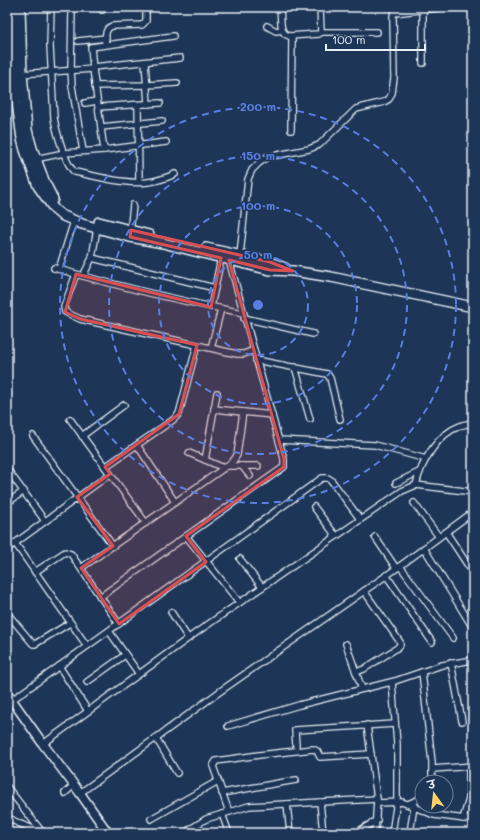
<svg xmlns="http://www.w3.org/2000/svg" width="480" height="840" font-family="Mali,'Playpen Sans Deva',sans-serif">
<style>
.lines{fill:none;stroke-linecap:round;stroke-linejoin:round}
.street-casing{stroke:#e8f1f8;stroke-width:8}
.secondary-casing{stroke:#e8f1f8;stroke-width:11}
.primary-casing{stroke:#e8f1f8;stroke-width:12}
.street{stroke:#1d3557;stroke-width:5.5}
.secondary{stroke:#1d3557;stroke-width:8}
.primary{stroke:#1d3557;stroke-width:9}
.marked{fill:#da5052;fill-opacity:0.2;stroke:#da5052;stroke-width:3;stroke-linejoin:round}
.ring{fill:none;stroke:#5a7fe2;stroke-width:2;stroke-dasharray:7 5}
.centre{fill:#5a7fe2;stroke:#1d3557;stroke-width:2}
.ring-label{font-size:12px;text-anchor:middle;font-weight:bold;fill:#5a7fe2;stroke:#1d3557;stroke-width:3.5;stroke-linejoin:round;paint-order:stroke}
</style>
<rect width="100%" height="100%" fill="#1d3557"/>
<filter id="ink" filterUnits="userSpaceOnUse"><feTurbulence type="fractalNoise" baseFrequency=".025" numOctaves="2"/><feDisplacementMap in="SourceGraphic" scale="8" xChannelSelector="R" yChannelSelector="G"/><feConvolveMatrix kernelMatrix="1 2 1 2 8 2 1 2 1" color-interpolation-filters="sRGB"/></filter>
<g filter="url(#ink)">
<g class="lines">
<g class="street-casing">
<g id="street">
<path d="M51 7 50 46 54 118C56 130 66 167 75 172 96 176 127 185 148 182 157 181 166 178 175 174"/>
<polyline points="72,7 71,70 72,86 83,151"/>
<polyline points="280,7 281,24 282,30 285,34 289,36 319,34 321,32 320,7"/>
<polyline points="102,10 102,7"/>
<polyline points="267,26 276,31 282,30"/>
<polyline points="321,32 377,32"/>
<polyline points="78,41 106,38"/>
<path d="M105 45C106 37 104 29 112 26L142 25 146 21V7"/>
<polyline points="145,62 148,104"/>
<polyline points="423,63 423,10"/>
<polyline points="93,67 180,58"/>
<polyline points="20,74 93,69"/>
<polyline points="95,86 147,85 177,83"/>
<polyline points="85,103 97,101"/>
<polyline points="138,105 139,182"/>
<polyline points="98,107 160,103"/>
<polyline points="101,127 162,121"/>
<polyline points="291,130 292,36"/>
<polyline points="104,150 93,69 91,47 173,36"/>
<polyline points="35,159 64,153 104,150 166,142"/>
<polyline points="130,233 133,205"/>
<polyline points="240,255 248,179 252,170 259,163 267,157 309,149 319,145 356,109 384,102 389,99 392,93 394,78 393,16 394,13 438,8"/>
<polyline points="92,258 215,288"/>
<path d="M54 268C117 286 179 301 243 313"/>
<polyline points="59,269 74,221"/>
<polyline points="76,274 64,307 65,312 80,319 237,354 244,354 254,350"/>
<polyline points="83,276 92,258 97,228"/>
<polyline points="211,307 221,258"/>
<polyline points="244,318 313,334"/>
<polyline points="211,348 221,309"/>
<polyline points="256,360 327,374 330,378 340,419"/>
<polyline points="295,367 310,419"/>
<polyline points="214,409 272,415"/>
<polyline points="70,419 146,523"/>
<polyline points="33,436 113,546"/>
<polyline points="82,436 124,405"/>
<polyline points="279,440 375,445 426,459"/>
<polyline points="137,445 175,502"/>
<polyline points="189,453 224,468"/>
<polyline points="205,460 217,393"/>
<polyline points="226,466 258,466"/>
<polyline points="242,466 250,476"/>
<polyline points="105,467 173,420 179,414 197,345"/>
<polyline points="7,469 45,521"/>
<polyline points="396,483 419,472"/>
<path d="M416 485C421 463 437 434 460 426 464 424 469 424 473 423"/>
<polyline points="7,503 24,491"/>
<polyline points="414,503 439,537"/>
<polyline points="314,507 336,536"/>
<polyline points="446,532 473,573"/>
<polyline points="186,536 239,602"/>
<polyline points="375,537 396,568"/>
<polyline points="15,543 87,646"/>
<polyline points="424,548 473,628"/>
<polyline points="7,549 110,474"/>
<polyline points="240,559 262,587"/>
<polyline points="400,566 453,638"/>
<polyline points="81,568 224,468 234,460 237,455 243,412"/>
<polyline points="35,572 65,552 71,554 119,624"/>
<polyline points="386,575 432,642"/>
<polyline points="100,597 284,467 284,459 229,260"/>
<polyline points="171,612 188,638"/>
<polyline points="7,613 33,644 35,644 70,623"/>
<polyline points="109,631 139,674"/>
<polyline points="346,644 362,689"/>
<polyline points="451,663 462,721"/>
<polyline points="59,666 88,711"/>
<polyline points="356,672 364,669 397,648 400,645 400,642 364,591"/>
<polyline points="422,672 432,762 432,782"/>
<polyline points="87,682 125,655"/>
<polyline points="392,682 397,744 397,801 392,833"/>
<polyline points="12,700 322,478 328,478 331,480 360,519"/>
<polyline points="367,725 377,799 375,833"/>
<polyline points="228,726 299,705 395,681 442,665 473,660"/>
<polyline points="156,738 177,773"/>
<polyline points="43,744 197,632 402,491 416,485 473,492"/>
<polyline points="296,746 295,730 395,724"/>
<polyline points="433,769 473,766"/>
<polyline points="7,787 42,832"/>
<polyline points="65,793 74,785"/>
<polyline points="80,793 222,690 400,566 473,512"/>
<polyline points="222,793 296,780"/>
<polyline points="320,802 323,833"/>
<polyline points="377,803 402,802 434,815 473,820"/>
<polyline points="287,804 290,833"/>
<polyline points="408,804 422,798"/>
<polyline points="229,812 213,766 216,761 259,755 313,749 317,751 320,757 371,754"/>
<polyline points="222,814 229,833"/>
<polyline points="7,817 18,823 41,832"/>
<polyline points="151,819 218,781"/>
<polyline points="463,819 469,799 469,766"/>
<polyline points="184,833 206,819 249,806 377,799"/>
<polyline points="356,833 377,820"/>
<polyline points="410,833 414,806"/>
</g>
</g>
<g class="secondary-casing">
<polyline id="secondary" points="7,693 43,744 80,793 108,833"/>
</g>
<g class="primary-casing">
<g id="primary">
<polyline points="13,7 17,103 22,139 25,150 38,186 54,209 61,215 82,224 130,237 163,243 270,270 293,271 331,277 473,307"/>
<polyline points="20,7 22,73 27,130 32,148 45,183 53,199"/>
<polyline points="99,222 149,235"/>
<polyline points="206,248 270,262 285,268"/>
</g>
</g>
<use href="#street" class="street"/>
<use href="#secondary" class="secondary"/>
<use href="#primary" class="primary"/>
</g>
</g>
<path class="marked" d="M131 230 270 262 293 271 270 270 229 260 284 459V467L186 536 206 562 119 624 81 568 113 546 77 497 110 474 105 467 179 414 197 345 80 319 65 312 76 274 211 307 221 258 130 237Z"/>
<g class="ring">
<circle cx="258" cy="305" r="50"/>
<circle cx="258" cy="305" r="99"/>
<circle cx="258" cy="305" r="149"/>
<circle cx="258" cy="305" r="198"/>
</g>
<circle cx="258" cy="305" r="6" class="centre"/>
<g class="ring-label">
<text x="258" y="111">200 m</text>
<text x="258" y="160">150 m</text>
<text x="258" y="210">100 m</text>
<text x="258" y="259">50 m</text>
</g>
<rect width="480" height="840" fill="none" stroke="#1d3557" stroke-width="24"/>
<rect x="12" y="12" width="456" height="816" fill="none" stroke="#e8f1f8" stroke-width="1.5" filter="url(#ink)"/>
<g transform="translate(434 794) rotate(345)"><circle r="19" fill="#1d3557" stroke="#6e8097"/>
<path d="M0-3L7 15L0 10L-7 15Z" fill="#ffd166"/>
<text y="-6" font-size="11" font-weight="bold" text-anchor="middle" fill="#e8f1f8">उ</text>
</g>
<path d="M326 44v6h99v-6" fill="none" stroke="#e8f1f8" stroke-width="2"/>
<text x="332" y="44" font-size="12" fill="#e8f1f8" stroke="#1d3557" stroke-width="3" paint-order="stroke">100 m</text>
</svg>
